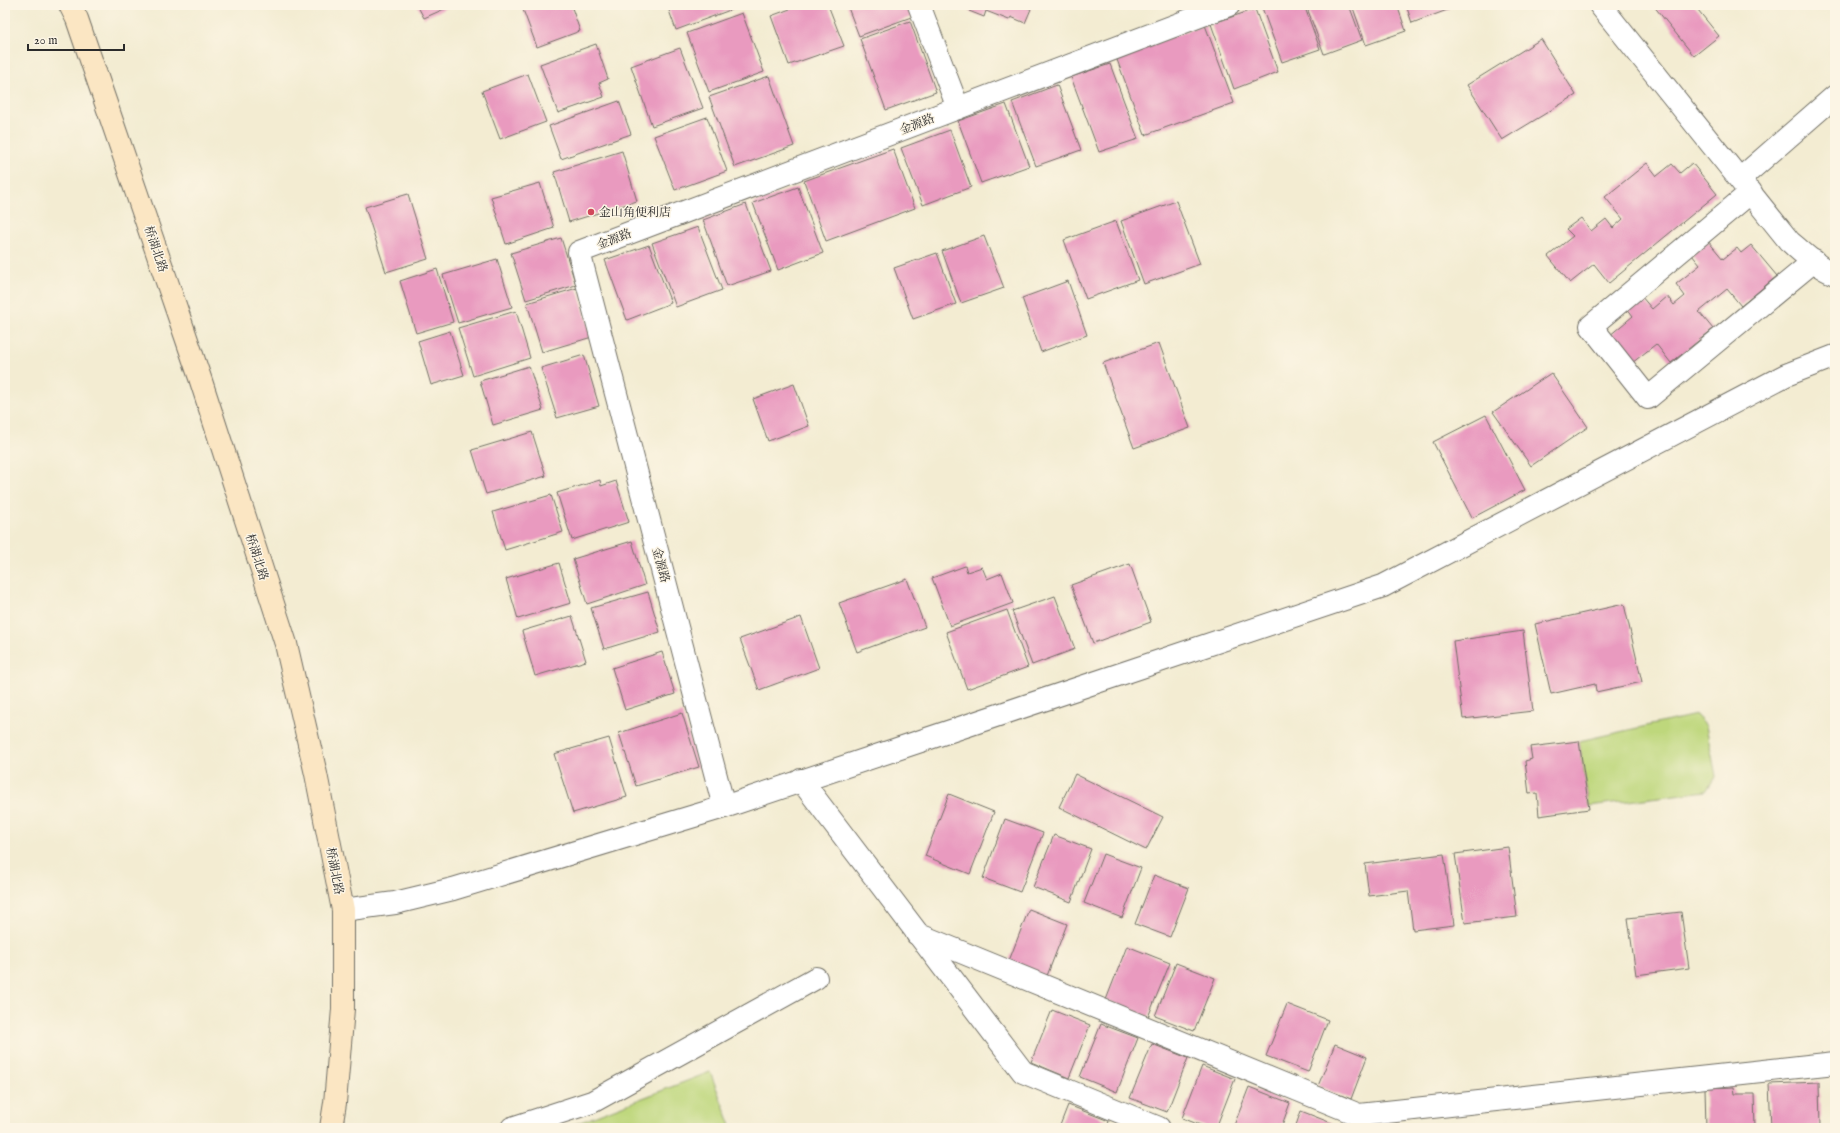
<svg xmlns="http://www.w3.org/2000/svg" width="1840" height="1133" font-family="'IM FELL English','Noto Serif SC',serif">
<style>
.green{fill:#bed77c;stroke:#748154}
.building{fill:#e99abf}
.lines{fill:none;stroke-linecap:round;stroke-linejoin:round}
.minor-casing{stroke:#716f65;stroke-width:24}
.secondary-casing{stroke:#716f65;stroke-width:24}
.minor{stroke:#fff;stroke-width:22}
.secondary{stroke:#fbe6c3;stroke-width:22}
.poi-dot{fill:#d1495b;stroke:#fcf5e5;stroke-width:1.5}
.labels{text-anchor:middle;stroke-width:3;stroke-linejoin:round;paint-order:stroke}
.street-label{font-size:12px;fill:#2b2b2b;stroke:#fcf5e5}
.poi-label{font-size:12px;fill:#2b2b2b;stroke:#fcf5e5;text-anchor:start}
</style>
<rect width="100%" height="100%" fill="#fcf5e5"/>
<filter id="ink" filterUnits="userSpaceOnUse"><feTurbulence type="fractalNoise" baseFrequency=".025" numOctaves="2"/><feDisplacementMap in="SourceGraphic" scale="8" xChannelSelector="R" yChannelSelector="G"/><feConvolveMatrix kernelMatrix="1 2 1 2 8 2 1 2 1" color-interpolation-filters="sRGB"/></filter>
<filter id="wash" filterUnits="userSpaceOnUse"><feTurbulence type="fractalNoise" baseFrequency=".012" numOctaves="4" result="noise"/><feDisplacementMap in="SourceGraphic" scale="16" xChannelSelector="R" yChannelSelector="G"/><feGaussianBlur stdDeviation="0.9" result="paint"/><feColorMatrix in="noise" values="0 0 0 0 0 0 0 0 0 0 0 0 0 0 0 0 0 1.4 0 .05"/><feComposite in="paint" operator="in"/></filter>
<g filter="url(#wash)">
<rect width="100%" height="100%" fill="#f3ecd2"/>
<g class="green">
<polygon points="1696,715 1706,726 1716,776 1706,791 1589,806 1579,741"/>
<polygon points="710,1072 732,1128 565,1128"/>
</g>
<g id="blocks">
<g class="building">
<polygon points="417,5 453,5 424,18"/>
<polygon points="527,5 571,5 580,31 537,47 522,7"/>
<polygon points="667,5 740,5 741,6 676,30"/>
<polygon points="801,5 828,5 844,46 789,65 771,16"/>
<polygon points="847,5 910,5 914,16 859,36"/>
<polygon points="972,5 1021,5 1031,9 1025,23 1011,17 1009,20 986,11 984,17 969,11"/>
<polygon points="1261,5 1304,5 1320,49 1282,62"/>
<polygon points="1306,5 1349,5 1362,40 1324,54"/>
<polygon points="1352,5 1397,5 1406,31 1366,45"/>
<polygon points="1406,5 1448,5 1450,9 1412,23"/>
<polygon points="1653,5 1694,5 1719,36 1694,56"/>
<polygon points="1255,9 1278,72 1234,89 1211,24"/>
<polygon points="742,13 764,72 709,92 687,33"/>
<polygon points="910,21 936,92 886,110 860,39"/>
<polygon points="1205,25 1234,103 1145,135 1116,57"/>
<polygon points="1541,39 1576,95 1502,140 1467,85"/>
<polygon points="596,44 608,79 599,83 604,97 558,113 540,64"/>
<polygon points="680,48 703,108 652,126 631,66"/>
<polygon points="1110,64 1138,139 1099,152 1071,77"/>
<polygon points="528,74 546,122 500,139 482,91"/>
<polygon points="769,76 794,146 735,167 709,97"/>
<polygon points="1057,85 1081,150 1036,166 1012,102"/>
<polygon points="619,101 631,134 561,159 549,126"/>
<polygon points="1006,104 1029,166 981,183 958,121"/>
<polygon points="707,117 727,171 675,190 654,136"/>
<polygon points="950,130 971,187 923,205 901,148"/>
<polygon points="893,149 915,208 826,241 804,181"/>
<polygon points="622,151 637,201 569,222 554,172"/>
<polygon points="1647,163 1657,176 1672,164 1680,173 1692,163 1717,194 1609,283 1594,264 1570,283 1548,256 1573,236 1566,229 1581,218 1591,231 1606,219 1613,228 1623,219 1605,197"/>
<polygon points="540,183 554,228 506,244 491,197"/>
<polygon points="798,187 823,253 778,270 753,203"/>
<polygon points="408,194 428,259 386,272 365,207"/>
<polygon points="1176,201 1200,264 1144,284 1121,221"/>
<polygon points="746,204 771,271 727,286 703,220"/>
<polygon points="1116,221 1138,280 1086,299 1064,240"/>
<polygon points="698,227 722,290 676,307 652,243"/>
<polygon points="984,236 1004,288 961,303 942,251"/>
<polygon points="561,238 576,285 526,300 511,253"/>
<polygon points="1708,241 1723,259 1737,248 1741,253 1751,245 1777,276 1741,306 1727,289 1699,312 1713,329 1671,363 1656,344 1632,363 1609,336 1633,316 1627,308 1641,296 1652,309 1667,296 1674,305 1685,296 1676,284 1700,265 1692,255"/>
<polygon points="649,245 671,303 627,320 605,260"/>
<polygon points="937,253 956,304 913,319 894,268"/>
<polygon points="497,259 512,307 458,323 443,275"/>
<polygon points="437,269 453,322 416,333 400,281"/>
<polygon points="1068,281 1087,335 1041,352 1022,298"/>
<polygon points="577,288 592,337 542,352 527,303"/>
<polygon points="516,311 530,358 473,376 458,328"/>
<polygon points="450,331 464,375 431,385 418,341"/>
<polygon points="1159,343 1190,428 1134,448 1103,363"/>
<polygon points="584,355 599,406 557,418 541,368"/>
<polygon points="529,366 543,410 493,425 480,381"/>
<polygon points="1551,373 1588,427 1531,466 1493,412"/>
<polygon points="794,384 809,426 768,441 753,399"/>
<polygon points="1486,415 1525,490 1472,518 1433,442"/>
<polygon points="532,432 546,476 486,494 472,450"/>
<polygon points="600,480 601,486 616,481 629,522 572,540 557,493"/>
<polygon points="551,495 563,532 505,550 493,512"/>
<polygon points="632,541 645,585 587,604 573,559"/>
<polygon points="559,563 571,603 518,619 506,579"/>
<polygon points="1130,564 1151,622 1093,643 1071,585"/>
<polygon points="965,566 967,572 982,567 987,579 1002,573 1013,603 950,626 932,578"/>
<polygon points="907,579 925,627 857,652 839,603"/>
<polygon points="648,592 660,632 604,649 591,608"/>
<polygon points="1055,596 1075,649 1032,665 1012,611"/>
<polygon points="1624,604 1642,682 1596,692 1595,684 1551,694 1535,624"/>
<polygon points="1007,610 1028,667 967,689 946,632"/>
<polygon points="572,616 586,661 535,676 522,631"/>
<polygon points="801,617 819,668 759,690 740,639"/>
<polygon points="1523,631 1533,711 1463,719 1453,641"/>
<polygon points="662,652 675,694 625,710 612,668"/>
<polygon points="682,713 699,767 636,786 619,733"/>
<polygon points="609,738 627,797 573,813 554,754"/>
<polygon points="1579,741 1589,809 1539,816 1537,793 1529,794 1525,761 1532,759 1530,747"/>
<polygon points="1075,774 1163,817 1146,850 1059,807"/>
<polygon points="949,794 994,812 970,874 925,856"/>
<polygon points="1005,819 1043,833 1020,892 983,878"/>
<polygon points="1054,835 1091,849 1071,902 1033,887"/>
<polygon points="1508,847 1517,917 1465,923 1455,854"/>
<polygon points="1103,854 1141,868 1122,918 1084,903"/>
<polygon points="1444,854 1454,925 1413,930 1408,891 1369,896 1365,864"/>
<polygon points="1154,875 1189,888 1170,937 1135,924"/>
<polygon points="1029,909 1067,924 1045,981 1007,966"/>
<polygon points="1681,912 1689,968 1636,975 1628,918"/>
<polygon points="1127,946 1170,963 1148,1017 1106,1000"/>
<polygon points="1176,963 1215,978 1194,1031 1155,1016"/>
<polygon points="1287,1004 1328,1020 1308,1072 1266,1056"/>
<polygon points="1052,1010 1090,1025 1069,1078 1031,1062"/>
<polygon points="1101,1024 1138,1038 1117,1092 1080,1077"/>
<polygon points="1152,1044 1188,1058 1167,1112 1130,1098"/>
<polygon points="1335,1044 1367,1057 1351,1099 1318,1086"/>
<polygon points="1202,1066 1235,1079 1216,1128 1208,1128 1182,1118"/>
<polygon points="1819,1082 1820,1128 1771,1128 1769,1084"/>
<polygon points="1249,1087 1290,1103 1281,1128 1233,1128"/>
<polygon points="1734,1087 1735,1094 1754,1094 1755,1128 1706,1128 1705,1088"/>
<polygon points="1068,1105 1109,1121 1107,1128 1059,1128"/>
<polygon points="1301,1111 1339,1126 1338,1128 1295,1128"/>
</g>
</g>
</g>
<g filter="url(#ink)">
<use href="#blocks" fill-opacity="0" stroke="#716f65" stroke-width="1"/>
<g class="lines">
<g class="minor-casing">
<g id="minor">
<polyline points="919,5 958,108"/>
<path d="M1600 5 1789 241C1803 253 1817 267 1835 274"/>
<polyline points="1740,179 1835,96"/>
<polyline points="1751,192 1591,326 1648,398 1814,261"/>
<polyline points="801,780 1023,1072 1159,1128"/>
<polyline points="724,807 579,252 1229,5"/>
<polyline points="343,910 395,903 453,889 724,807 1383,586 1786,375 1835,356"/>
<polyline points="917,934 1359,1115 1835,1063"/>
<polyline points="512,1128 592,1102 816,978"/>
</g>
</g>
<g class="secondary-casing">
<polyline id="secondary" points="70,5 77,19 200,378 286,644 316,774 343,910 343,1009 335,1103 331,1128"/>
</g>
<use href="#minor" class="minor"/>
<use href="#secondary" class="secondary"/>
</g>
</g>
<circle class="poi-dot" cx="591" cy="212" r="4"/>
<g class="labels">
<g class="street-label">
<text transform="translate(917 124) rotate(-21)" y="4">金源路</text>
<text transform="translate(614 239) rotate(-21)" y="4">金源路</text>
<text transform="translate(156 249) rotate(71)" y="4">桥湖北路</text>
<text transform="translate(257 557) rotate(72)" y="4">桥湖北路</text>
<text transform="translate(661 565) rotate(75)" y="4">金源路</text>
<text transform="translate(335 871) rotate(79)" y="4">桥湖北路</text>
</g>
<g class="poi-label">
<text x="599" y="216">金山角便利店</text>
</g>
</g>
<rect width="1840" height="1133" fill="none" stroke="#fcf5e5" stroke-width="20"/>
<path d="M28 44v6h96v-6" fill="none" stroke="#2b2b2b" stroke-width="2"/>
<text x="34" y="44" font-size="12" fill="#2b2b2b" stroke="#fcf5e5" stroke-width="3" paint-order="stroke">20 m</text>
</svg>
